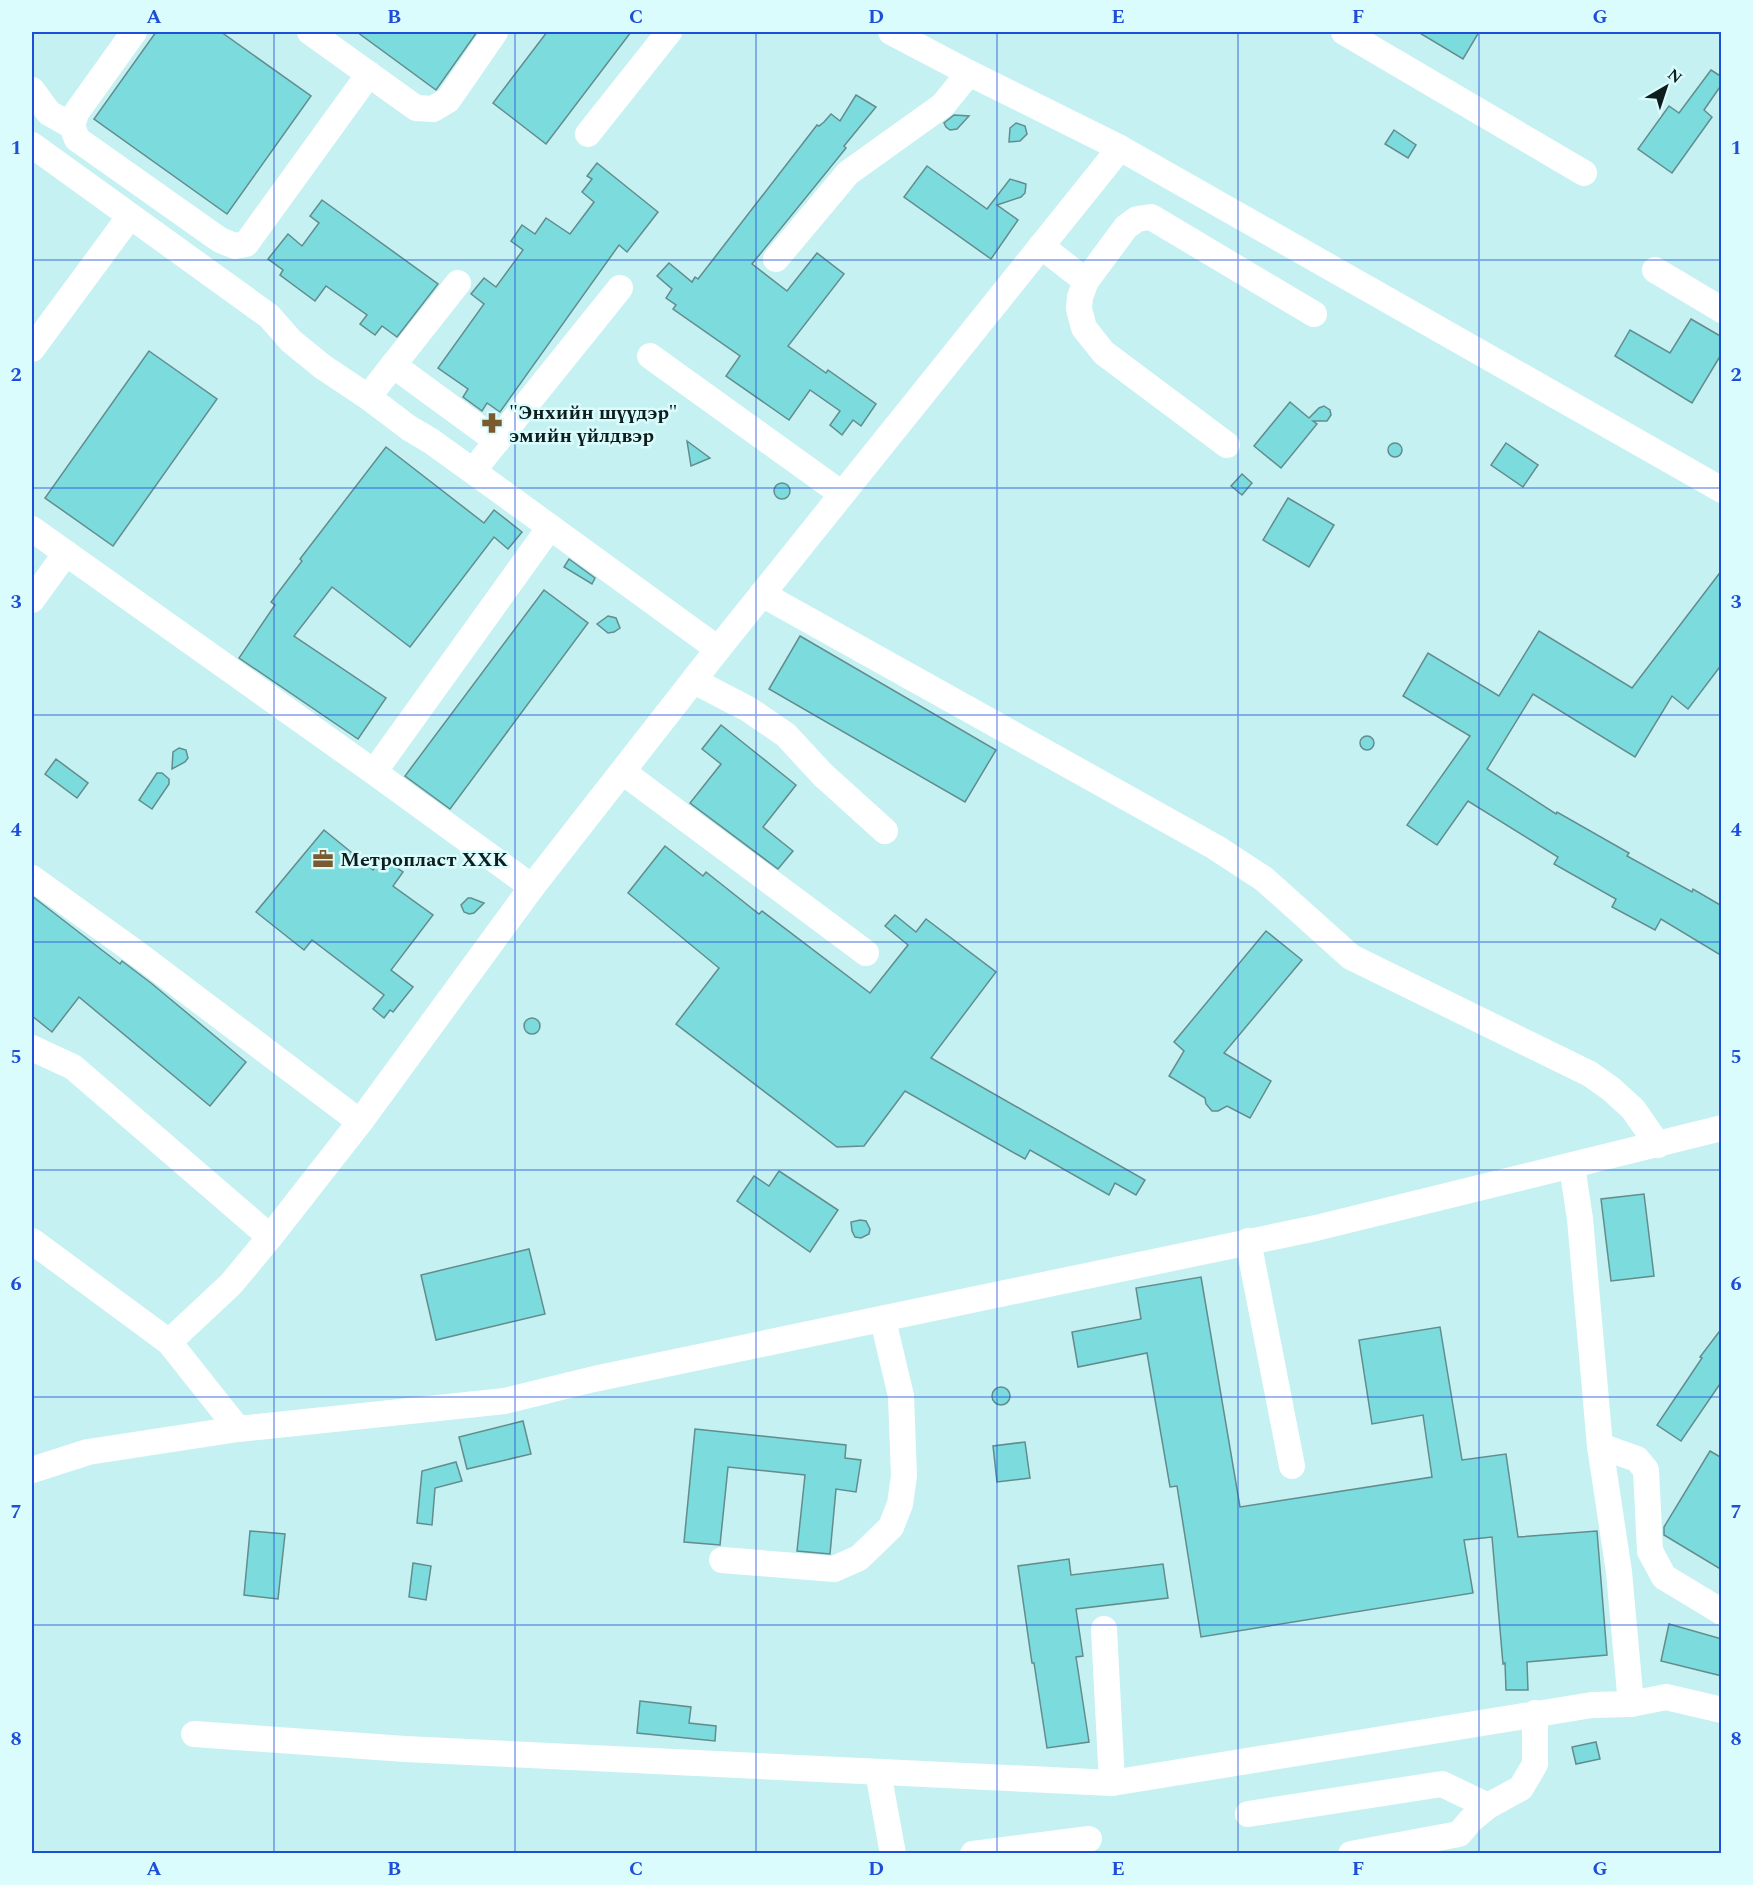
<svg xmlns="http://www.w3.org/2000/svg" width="1753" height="1885" font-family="Spectral,serif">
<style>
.building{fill:#7bdbdd;stroke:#638c8d;stroke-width:1.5}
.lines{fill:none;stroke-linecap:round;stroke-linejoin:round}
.minor{stroke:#fff;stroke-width:26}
.grid{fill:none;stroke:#1d4ed8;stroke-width:1.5;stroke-opacity:0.55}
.labels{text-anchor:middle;stroke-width:5;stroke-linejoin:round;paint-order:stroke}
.poi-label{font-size:20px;font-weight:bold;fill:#0e1e1f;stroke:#dafcfd;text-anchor:start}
.neatline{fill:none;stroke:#1d4ed8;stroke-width:2}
.grid-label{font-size:20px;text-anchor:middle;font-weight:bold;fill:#1d4ed8}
</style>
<rect width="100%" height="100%" fill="#c5f1f2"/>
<g class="building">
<polygon points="156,32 221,32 311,96 227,214 94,119"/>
<polygon points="357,32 477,32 436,90"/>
<polygon points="547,32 631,32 546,144 493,103"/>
<polygon points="1418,32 1479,32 1463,59"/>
<polygon points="1711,70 1722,77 1722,84 1704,110 1712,117 1672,173 1638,149 1669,106 1679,113"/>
<polygon points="856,95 876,107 844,146 846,148 752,264 787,291 817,253 844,274 788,346 826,373 828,370 876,404 861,426 853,420 842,435 830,425 840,411 810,390 789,420 726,376 740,356 673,309 676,305 666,298 672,289 657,276 669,263 692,282 695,277 698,279 817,125 819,126 824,122 831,114 840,121"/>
<polygon points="954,115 969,116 957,129 950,130 946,127 944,123"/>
<polygon points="1016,123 1025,126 1027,134 1020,141 1009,142 1010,128"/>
<polygon points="1394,130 1416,145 1408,158 1385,144"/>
<polygon points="597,163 658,212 627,252 619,245 500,412 487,403 482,411 463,397 468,389 438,368 484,304 471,294 484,278 496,287 523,250 511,241 522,225 535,234 546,218 570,234 594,202 582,192 592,179 587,176"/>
<polygon points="927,166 987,209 1010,179 1026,184 1025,193 1021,197 997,205 1018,220 991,259 904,197"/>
<polygon points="322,200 438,284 397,337 382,326 375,335 360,324 367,315 326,286 315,301 280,275 283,270 268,259 288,234 302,246 319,223 310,216"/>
<polygon points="1691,319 1722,337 1722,353 1692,403 1615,356 1630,330 1670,353"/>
<polygon points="149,351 217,399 113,546 45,498"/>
<polygon points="1290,402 1309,418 1319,408 1324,406 1330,410 1331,415 1327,421 1313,421 1317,424 1281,468 1254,446"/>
<polygon points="687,441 710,458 691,466"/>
<circle cx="1395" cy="450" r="7"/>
<polygon points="1506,443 1538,465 1523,487 1491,465"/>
<polygon points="386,447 484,523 494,510 522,532 508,549 494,537 410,647 332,587 294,636 386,698 358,739 239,658 275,605 271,602 302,561 300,559"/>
<polygon points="1242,474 1252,483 1242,495 1231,486"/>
<circle cx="782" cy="491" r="8"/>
<polygon points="1288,498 1334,525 1309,567 1263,540"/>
<polygon points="569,559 595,578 592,584 564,567"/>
<polygon points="1722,570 1722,664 1688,709 1672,696 1635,757 1533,694 1487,769 1556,814 1557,812 1629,853 1627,856 1692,892 1693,889 1722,906 1722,956 1661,919 1655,930 1612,907 1616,899 1554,864 1558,857 1468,801 1437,845 1407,825 1470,736 1403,696 1428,653 1499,696 1539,631 1632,688"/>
<polygon points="544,590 588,623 450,809 405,776"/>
<polygon points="608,616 616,618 620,628 614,632 608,633 597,624"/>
<polygon points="800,636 996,750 965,802 769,689"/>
<polygon points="721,725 796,785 763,827 793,851 778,869 690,803 721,764 702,749"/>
<circle cx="1367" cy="743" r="7"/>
<polygon points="179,748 186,750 188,758 185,762 172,769 173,752"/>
<polygon points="56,759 88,783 77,798 45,774"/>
<polygon points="157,773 162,773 169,779 169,784 152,809 139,800"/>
<polygon points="324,830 373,870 382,858 403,872 393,886 433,915 391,970 413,987 393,1012 390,1010 384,1018 373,1009 384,995 312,940 304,950 256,912"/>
<polygon points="665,846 703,876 706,872 759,914 762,911 870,993 908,945 885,926 895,915 916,932 926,919 996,972 931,1058 1145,1180 1136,1195 1115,1183 1109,1195 1030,1150 1025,1159 905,1091 864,1146 837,1147 676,1024 719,968 628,893"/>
<polygon points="32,896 120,964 122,961 151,983 246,1062 210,1106 79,997 52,1032 32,1016"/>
<polygon points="468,898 471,898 484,903 474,913 469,914 464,912 461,905"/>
<polygon points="1266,931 1302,960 1224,1053 1271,1081 1250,1118 1227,1106 1218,1111 1212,1111 1206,1104 1205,1098 1169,1076 1184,1051 1174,1042"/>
<circle cx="532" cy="1026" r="8"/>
<polygon points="779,1171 838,1210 810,1252 737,1201 754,1176 769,1186"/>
<polygon points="1644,1194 1654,1276 1611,1281 1601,1199"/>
<polygon points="860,1220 866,1221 870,1229 869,1234 861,1238 855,1237 852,1231 851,1222"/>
<polygon points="529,1249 545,1314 436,1340 421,1275"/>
<polygon points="1201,1277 1240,1507 1432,1477 1423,1415 1372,1424 1359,1340 1440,1327 1462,1460 1506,1454 1518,1537 1597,1531 1607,1655 1527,1662 1528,1690 1506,1690 1505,1663 1503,1664 1492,1537 1464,1540 1473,1593 1201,1637 1177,1486 1170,1487 1147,1353 1078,1367 1072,1332 1141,1319 1136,1288"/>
<polygon points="1722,1328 1722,1381 1681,1441 1657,1425 1702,1358 1700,1357"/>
<circle cx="1001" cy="1396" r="9"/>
<polygon points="523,1421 531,1454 467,1469 459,1437"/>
<polygon points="695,1429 846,1445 845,1458 861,1460 856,1492 836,1489 830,1554 797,1551 805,1475 728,1467 720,1545 684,1542"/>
<polygon points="1025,1442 1030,1478 997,1482 993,1446"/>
<polygon points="1710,1451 1722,1458 1722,1570 1664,1535 1664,1527"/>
<polygon points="456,1462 462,1481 435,1488 432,1525 417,1523 422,1471"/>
<polygon points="250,1531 285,1534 278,1599 244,1595"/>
<polygon points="1069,1559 1071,1575 1163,1564 1168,1598 1076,1609 1083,1656 1076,1657 1089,1742 1047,1748 1034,1663 1032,1663 1018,1566"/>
<polygon points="413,1563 431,1566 426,1600 409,1597"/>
<polygon points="1669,1624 1722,1639 1722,1676 1661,1661"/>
<polygon points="640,1701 691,1707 689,1723 716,1726 715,1741 637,1733"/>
<polygon points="1596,1742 1600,1759 1576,1764 1572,1747"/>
</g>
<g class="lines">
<g class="minor">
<polyline points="134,32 76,113 72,126 77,139 220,240 235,246 246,244 369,74"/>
<polyline points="310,32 416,108 433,109 448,100 495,32"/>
<polyline points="891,32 969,73 1120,148 1722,490"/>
<polyline points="1344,32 1584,173"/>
<polyline points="32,90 49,113 72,126"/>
<polyline points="588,134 669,32"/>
<polyline points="32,145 269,316 291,341 323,367 368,397 409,428 431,441 550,527 718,649"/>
<polyline points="1041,246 1086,281"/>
<polyline points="776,259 848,173 943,105 969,73"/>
<polyline points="1655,270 1722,310"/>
<polyline points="32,349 130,216"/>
<polyline points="650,356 842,494"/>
<polyline points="393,365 497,441 473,471"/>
<polyline points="368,397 458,283"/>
<polyline points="497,441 620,288"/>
<polyline points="1227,445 1104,353 1084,328 1079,309 1080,297 1086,281 1126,227 1137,219 1151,217 1314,314"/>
<polyline points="32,529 374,772 532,887"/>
<polyline points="762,594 1215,847 1264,879 1351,957 1590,1074 1611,1089 1633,1109 1658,1145"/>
<polyline points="32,600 66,553"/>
<polyline points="694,681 748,709 786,735 823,775 885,831"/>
<polyline points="374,772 550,527"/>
<polyline points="623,772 866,953"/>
<polyline points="32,878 139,955 360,1122"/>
<polyline points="32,1048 73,1067 270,1237"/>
<polyline points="1572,1166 1580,1219 1600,1446 1619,1572 1631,1704"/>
<polyline points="32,1241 169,1342 238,1429"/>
<polyline points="1248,1241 1292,1466"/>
<polyline points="169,1342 231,1284 270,1237 360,1122 532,887 718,649 1120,148"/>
<polyline points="1600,1446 1637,1459 1646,1470 1650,1551 1664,1577 1722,1612"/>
<polyline points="32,1470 88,1452 238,1429 505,1401 594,1379 1316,1228 1722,1128"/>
<polyline points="722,1560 834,1569 859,1558 891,1527 900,1504 904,1476 901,1396 883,1320"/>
<polyline points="1104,1629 1112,1783"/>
<polyline points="194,1734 405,1749 1112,1783 1592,1705 1631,1704 1666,1697 1722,1710"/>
<polyline points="878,1772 893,1854"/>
<polyline points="1248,1814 1442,1784 1488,1806"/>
<polyline points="973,1854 1089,1839"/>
<polyline points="1351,1854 1459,1834 1471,1820 1488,1806 1521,1788 1535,1764 1535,1713"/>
</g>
</g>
<path class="grid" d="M274 32V1854M515 32V1854M756 32V1854M997 32V1854M1238 32V1854M1479 32V1854M32 260H1722M32 488H1722M32 715H1722M32 942H1722M32 1170H1722M32 1397H1722M32 1625H1722"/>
<defs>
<g id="pharmacy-bare" transform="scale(1.62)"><path d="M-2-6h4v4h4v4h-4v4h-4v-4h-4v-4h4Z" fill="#795b2f" stroke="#dafcfd" stroke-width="2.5" paint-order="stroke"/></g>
<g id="office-bare" transform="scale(1.62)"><path d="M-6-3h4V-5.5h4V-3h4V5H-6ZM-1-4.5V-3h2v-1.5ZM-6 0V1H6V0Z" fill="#795b2f" stroke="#dafcfd" stroke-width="2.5" paint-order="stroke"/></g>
</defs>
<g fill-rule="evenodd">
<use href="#pharmacy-bare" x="492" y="423"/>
<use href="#office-bare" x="323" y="859"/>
</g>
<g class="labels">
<g class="poi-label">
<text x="509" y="419">"Энхийн шүүдэр"<tspan x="509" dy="23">эмийн үйлдвэр</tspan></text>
<text x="340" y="866">Метропласт ХХК</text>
</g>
</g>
<rect width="1753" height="1885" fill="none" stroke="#dafcfd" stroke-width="66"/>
<g transform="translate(1666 87) rotate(39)" stroke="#dafcfd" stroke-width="4.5" paint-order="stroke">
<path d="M0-4.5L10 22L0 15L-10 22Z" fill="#0e1e1f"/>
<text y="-9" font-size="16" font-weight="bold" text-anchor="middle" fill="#0e1e1f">N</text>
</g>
<rect x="33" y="33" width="1687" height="1819" class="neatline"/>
<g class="grid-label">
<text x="154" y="23">A</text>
<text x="394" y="23">B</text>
<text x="636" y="23">C</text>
<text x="876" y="23">D</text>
<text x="1118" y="23">E</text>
<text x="1358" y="23">F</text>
<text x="1600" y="23">G</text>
<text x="16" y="154">1</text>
<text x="1736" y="154">1</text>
<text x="16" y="381">2</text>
<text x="1736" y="381">2</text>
<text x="16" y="608">3</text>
<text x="1736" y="608">3</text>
<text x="16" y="836">4</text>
<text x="1736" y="836">4</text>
<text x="16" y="1063">5</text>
<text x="1736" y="1063">5</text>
<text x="16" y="1290">6</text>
<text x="1736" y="1290">6</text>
<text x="16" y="1518">7</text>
<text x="1736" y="1518">7</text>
<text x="16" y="1745">8</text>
<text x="1736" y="1745">8</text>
<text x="154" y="1875">A</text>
<text x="394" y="1875">B</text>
<text x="636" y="1875">C</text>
<text x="876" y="1875">D</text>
<text x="1118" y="1875">E</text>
<text x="1358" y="1875">F</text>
<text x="1600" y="1875">G</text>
</g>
</svg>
